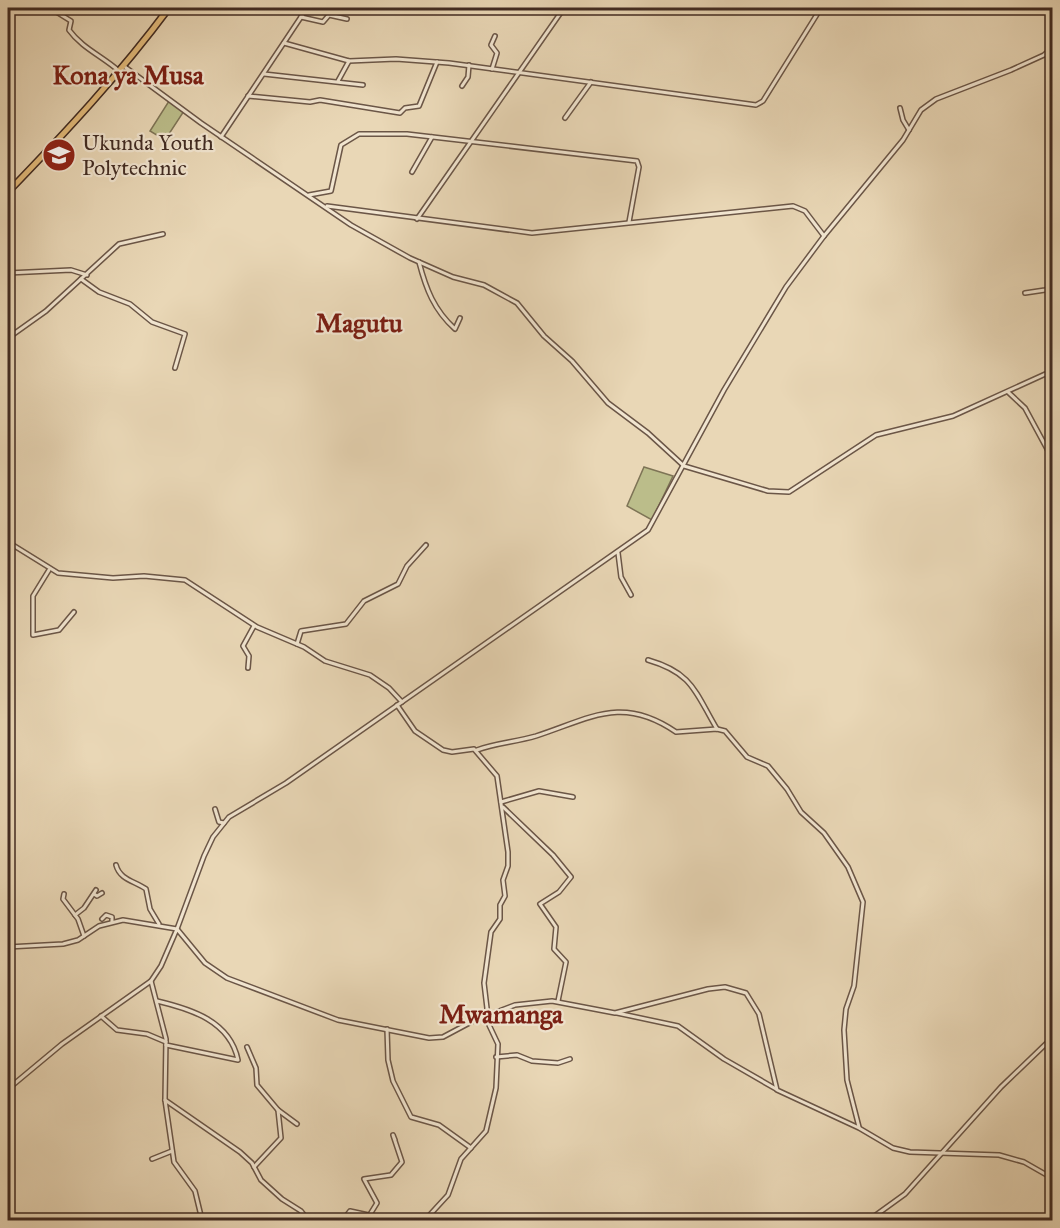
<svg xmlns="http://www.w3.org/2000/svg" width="1060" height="1228" font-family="'IM FELL Great Primer',serif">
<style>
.green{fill:#bbbd8a;stroke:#7e7456;stroke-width:1.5}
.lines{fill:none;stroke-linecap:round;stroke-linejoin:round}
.minor-casing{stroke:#6b5647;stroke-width:6}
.highway-casing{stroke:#412b22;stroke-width:8}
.minor{stroke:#f1e5d0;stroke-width:3}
.highway{stroke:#e4bc7b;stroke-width:5}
.labels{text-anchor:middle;stroke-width:4.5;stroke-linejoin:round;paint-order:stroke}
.poi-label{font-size:22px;fill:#412b22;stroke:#f1e5d0;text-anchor:start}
.quarter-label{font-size:26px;font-weight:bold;fill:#7a1f14;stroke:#f1e5d0}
</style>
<rect width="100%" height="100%" fill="#e9d7b6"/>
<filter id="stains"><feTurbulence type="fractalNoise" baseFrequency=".00333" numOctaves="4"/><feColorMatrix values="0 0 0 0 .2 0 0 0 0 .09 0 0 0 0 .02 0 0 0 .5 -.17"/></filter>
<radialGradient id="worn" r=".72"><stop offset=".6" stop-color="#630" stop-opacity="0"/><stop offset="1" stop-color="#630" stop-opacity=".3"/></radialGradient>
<g class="green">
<polygon points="169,101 184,111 165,140 150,131"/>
<polygon points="644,467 673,476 652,520 627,506"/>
</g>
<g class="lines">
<g class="minor-casing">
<g id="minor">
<path d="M50 8 71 21 69 30C82 48 102 56 119 71"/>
<polyline points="301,17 323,22 329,15 347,19"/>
<polyline points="284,43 349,61 396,59 449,63 756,105 763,101 821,8"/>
<polyline points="125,67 201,123 351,225 410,258 453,277 484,285 517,303 544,336 572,361 608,403 648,433 684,466 768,491 789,492 876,435 953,416 1052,371"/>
<polyline points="492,69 497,53 491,45 495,36"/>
<polyline points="264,74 363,85"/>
<polyline points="338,81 349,61"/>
<polyline points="462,86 468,77 469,65"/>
<polyline points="248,96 310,102 320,100 400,113 405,108 419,106 437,62"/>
<polyline points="900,108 903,120 909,130"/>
<polyline points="565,118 591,82"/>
<polyline points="221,137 307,8"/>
<polyline points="412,172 432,137"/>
<polyline points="309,195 331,191 341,145 359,134 407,134 637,161 639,167 629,222"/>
<polyline points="327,206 532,233 793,206 805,211 824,236"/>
<polyline points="417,219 564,8"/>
<path d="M419 262C426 289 434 310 455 329L460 318"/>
<polyline points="8,273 71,270 87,275"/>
<polyline points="81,279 99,292 130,304 152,322 185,334 175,368"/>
<polyline points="1025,293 1045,290 1052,286"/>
<polyline points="8,338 46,311 119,244 163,234"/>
<polyline points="1008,392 1025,408 1052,458"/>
<polyline points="8,542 58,573 113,578 144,576 185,580 257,627 304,647 325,661 370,675 389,688 402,702"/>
<polyline points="618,553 621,577 631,595"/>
<polyline points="49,570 33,596 33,635 59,630 74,612"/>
<polyline points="297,644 301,631 346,624 364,601 398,584 407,566 426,545"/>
<path d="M648 660C693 673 695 692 717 729"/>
<polyline points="248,668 249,656 243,646 254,626"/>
<polyline points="397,705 415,731 443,750 452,752 474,749 497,776 508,852 508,866 503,880 505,896 500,905 500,919 491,932 484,983 489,1025 498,1044 496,1088 486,1131 461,1159 448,1195 425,1220"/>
<path d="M477 750C496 743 516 742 536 736 591 718 622 695 676 732L717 729 725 731 747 757 768 766 787 789 801 812 824 833 848 867 863 902 854 986 846 1009 844 1030 847 1080 859 1127"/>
<polyline points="501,802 539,791 573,797"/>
<polyline points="503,807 553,855 571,877 559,892 540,904 556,927 554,949 566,962 558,1001"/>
<polyline points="215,809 219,822 224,823"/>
<path d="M116 865C120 880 135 881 146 889L150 909 159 924"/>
<polyline points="64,894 63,899 78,919 84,936"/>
<polyline points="94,894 97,896 102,893"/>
<polyline points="75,915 84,908 96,890"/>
<polyline points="102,919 106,915 112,917 112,922"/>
<polyline points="8,947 63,944 78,940 99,926 123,920 177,929 204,856 213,837 229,817 286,783 648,530 724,390 786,287 824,236 903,140 921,110 936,99 1011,70 1044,55 1052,48"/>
<polyline points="151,981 166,1039 165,1100 174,1162 195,1191 202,1220"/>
<path d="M157 1001C191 1009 230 1021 238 1060L166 1045"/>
<polyline points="617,1013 678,1026 724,1059 776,1089"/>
<polyline points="101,1016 117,1030 147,1034 166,1042"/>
<polyline points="387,1029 388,1060 393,1081 411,1117 439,1125 471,1148"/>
<polyline points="247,1047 256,1068 257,1085 278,1110 281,1138 254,1167"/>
<polyline points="496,1057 517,1055 532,1061 558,1063 570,1059"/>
<polyline points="8,1089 62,1044 151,981 161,966 177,929 205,963 227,978 338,1020 429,1038 443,1037 473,1021 515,1005 552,1001 615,1013 708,989 725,987 746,993 759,1014 777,1090 859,1128 893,1148 910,1152 999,1155 1024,1162 1052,1178"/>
<polyline points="165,1100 240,1152 252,1163 261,1180 282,1199 301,1211 308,1220"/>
<polyline points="278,1110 297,1124"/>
<polyline points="152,1159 172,1151"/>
<polyline points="369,1216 377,1203 364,1179 391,1175 402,1162 393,1135 395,1140"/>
<polyline points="343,1220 350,1211 373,1216 377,1220"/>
<polyline points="869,1220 905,1194 1001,1087 1052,1038"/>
</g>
</g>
<g class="highway-casing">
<path id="highway" d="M8 192C65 133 120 74 169 8"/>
</g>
<use href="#minor" class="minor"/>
<use href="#highway" class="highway"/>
</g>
<defs>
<g id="university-disc" transform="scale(1.725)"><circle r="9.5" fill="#8f2418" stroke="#f1e5d0"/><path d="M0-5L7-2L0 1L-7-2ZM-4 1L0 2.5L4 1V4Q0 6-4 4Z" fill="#fff"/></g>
</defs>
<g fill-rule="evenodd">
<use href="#university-disc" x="59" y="155"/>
</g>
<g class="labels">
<g class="poi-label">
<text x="82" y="150">Ukunda Youth<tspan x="82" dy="25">Polytechnic</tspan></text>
</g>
<g class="quarter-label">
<text x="128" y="84">Kona ya Musa</text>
<text x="359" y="332">Magutu</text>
<text x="501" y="1023">Mwamanga</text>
</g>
</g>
<rect width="1060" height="1228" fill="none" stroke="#e9d7b6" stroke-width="30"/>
<rect x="9" y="9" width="1042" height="1210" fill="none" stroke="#412b22" stroke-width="3"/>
<rect x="15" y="15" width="1030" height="1198" fill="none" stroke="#412b22" stroke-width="1.5"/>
<rect width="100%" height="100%" filter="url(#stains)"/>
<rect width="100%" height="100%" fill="url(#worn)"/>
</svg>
